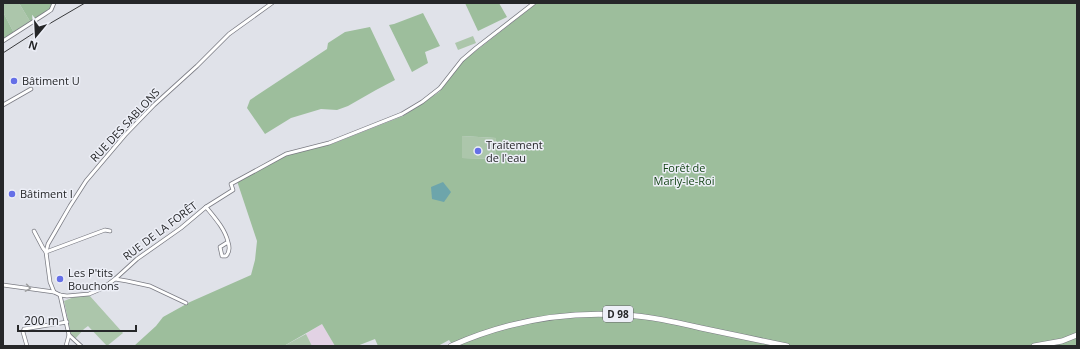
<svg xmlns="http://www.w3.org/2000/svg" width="1080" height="349" font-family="'Open Sans',sans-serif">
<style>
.industrial{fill:#e2d2e4}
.green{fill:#acc6ab}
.forest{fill:#9dbe9c;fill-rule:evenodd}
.water{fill:#6da5ab}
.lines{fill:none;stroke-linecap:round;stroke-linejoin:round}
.minor-casing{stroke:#7b7c84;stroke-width:4.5}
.primary-casing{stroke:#7b7c84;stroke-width:6}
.minor{stroke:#fff;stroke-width:3}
.primary{stroke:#fff;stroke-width:5}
.tram{stroke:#393a3c;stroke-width:1}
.oneway{stroke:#9d9e9f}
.poi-dot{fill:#656fe7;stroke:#edeff7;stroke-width:1.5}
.labels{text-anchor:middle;stroke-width:3;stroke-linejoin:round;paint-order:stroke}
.shield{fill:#edeff7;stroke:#626367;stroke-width:1}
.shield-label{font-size:10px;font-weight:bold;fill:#262729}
.poi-label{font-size:11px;fill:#262729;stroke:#edeff7;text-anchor:start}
.street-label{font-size:11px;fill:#262729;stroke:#edeff7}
.park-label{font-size:11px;fill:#154517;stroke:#edeff7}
</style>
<rect width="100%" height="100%" fill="#e0e2e9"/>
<polygon class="industrial" points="322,324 335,346 312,346 306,334"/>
<g class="green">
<polygon points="3,3 19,3 31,23 14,33 3,12"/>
<polygon points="473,36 476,43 458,50 455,43"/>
<polygon points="462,136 496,138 495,159 462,158"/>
<polygon points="89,295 123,333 107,346 88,326 84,329 75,339 71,334 64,301 74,297"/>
<polygon points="306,334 312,346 284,346"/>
</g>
<g class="forest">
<polygon points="19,3 53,3 50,9 31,23"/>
<polygon points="465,3 499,3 507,17 478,31"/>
<path d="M537 3H1077V346H453L449 340 438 346H378L375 339 357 346H335L322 324 284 346H134L156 326 163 317 190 302 251 275 255 260 257 241 237 181 289 154 332 144 403 116 439 92 463 61ZM462 136 496 138 495 159 462 158Z"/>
<polygon points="3,12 14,33 3,40"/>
<polygon points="423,13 440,46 425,52 428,63 412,72 389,25 394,24"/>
<polygon points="370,27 395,80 376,90 348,106 337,110 321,109 291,118 265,134 247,108 250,100 327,49 328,43 345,32"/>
</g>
<polygon class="water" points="443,182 451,192 444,202 432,199 431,187"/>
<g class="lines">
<g class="minor-casing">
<g id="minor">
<polyline points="3,41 45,14 51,10 54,3"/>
<polyline points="3,105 31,89"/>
<path d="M206 207C215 218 225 229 228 242L220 247 222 256H226C230 252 230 248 228 242"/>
<polyline points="34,231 43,248 46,252 105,230 110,231"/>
<polyline points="115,279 127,281 150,286 186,303"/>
<polyline points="3,285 54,292 60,295 67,296 89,294 103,288 115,279 137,259 181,228 206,207 233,190 231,184 286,154 329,143 402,114 422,102 440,88 462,60 476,48 534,3"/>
<polyline points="54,292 50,282 46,252 48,244 55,232 70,206 86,181 125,135 154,105 197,66 229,34 272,3"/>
<polyline points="60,295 69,335 66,346"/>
<polyline points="69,335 81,346"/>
<polyline points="27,346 23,332 24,329 67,322"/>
</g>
</g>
<g class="primary-casing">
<g id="primary">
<path d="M451 346C505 322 564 311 623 315 649 316 675 322 701 328 730 334 758 340 787 346"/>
<polyline points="1034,346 1062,341 1077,335"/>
</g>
</g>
<use href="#minor" class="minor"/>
<use href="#primary" class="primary"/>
<polyline class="tram" points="3,53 37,31 85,3"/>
</g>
<defs><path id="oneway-chevron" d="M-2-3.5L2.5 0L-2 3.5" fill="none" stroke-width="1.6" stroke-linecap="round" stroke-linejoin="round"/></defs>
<use class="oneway" href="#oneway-chevron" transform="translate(28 288) rotate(9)"/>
<g class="poi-dot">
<circle cx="14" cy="81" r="4"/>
<circle cx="478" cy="151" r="4"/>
<circle cx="12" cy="194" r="4"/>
<circle cx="60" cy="279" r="4"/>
</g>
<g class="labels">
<rect class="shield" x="603" y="306" width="30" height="16" rx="3"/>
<g class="shield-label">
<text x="618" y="318">D 98</text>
</g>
<g class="poi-label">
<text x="22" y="85">Bâtiment U</text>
<text x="486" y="149">Traitement<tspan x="486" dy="13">de l'eau</tspan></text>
<text x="20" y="198">Bâtiment I</text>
<text x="68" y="277">Les P'tits<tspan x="68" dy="13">Bouchons</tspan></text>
</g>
<g class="street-label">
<text transform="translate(125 125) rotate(-47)" y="4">RUE DES SABLONS</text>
<text transform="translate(160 231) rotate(-37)" y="4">RUE DE LA FORÊT</text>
</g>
<g class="park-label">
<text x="684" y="172">Forêt de<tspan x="684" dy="13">Marly-le-Roi</tspan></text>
</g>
</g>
<rect width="1080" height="349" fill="none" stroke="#262729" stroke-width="8"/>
<g transform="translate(36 36) rotate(198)" stroke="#edeff7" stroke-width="3" paint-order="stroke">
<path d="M0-3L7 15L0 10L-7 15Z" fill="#262729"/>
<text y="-6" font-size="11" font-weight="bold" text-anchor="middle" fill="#262729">N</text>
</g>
<path d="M18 325v6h118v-6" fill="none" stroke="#262729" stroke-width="2"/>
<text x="24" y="325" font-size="12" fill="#262729" stroke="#edeff7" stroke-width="3" paint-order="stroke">200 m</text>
</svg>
